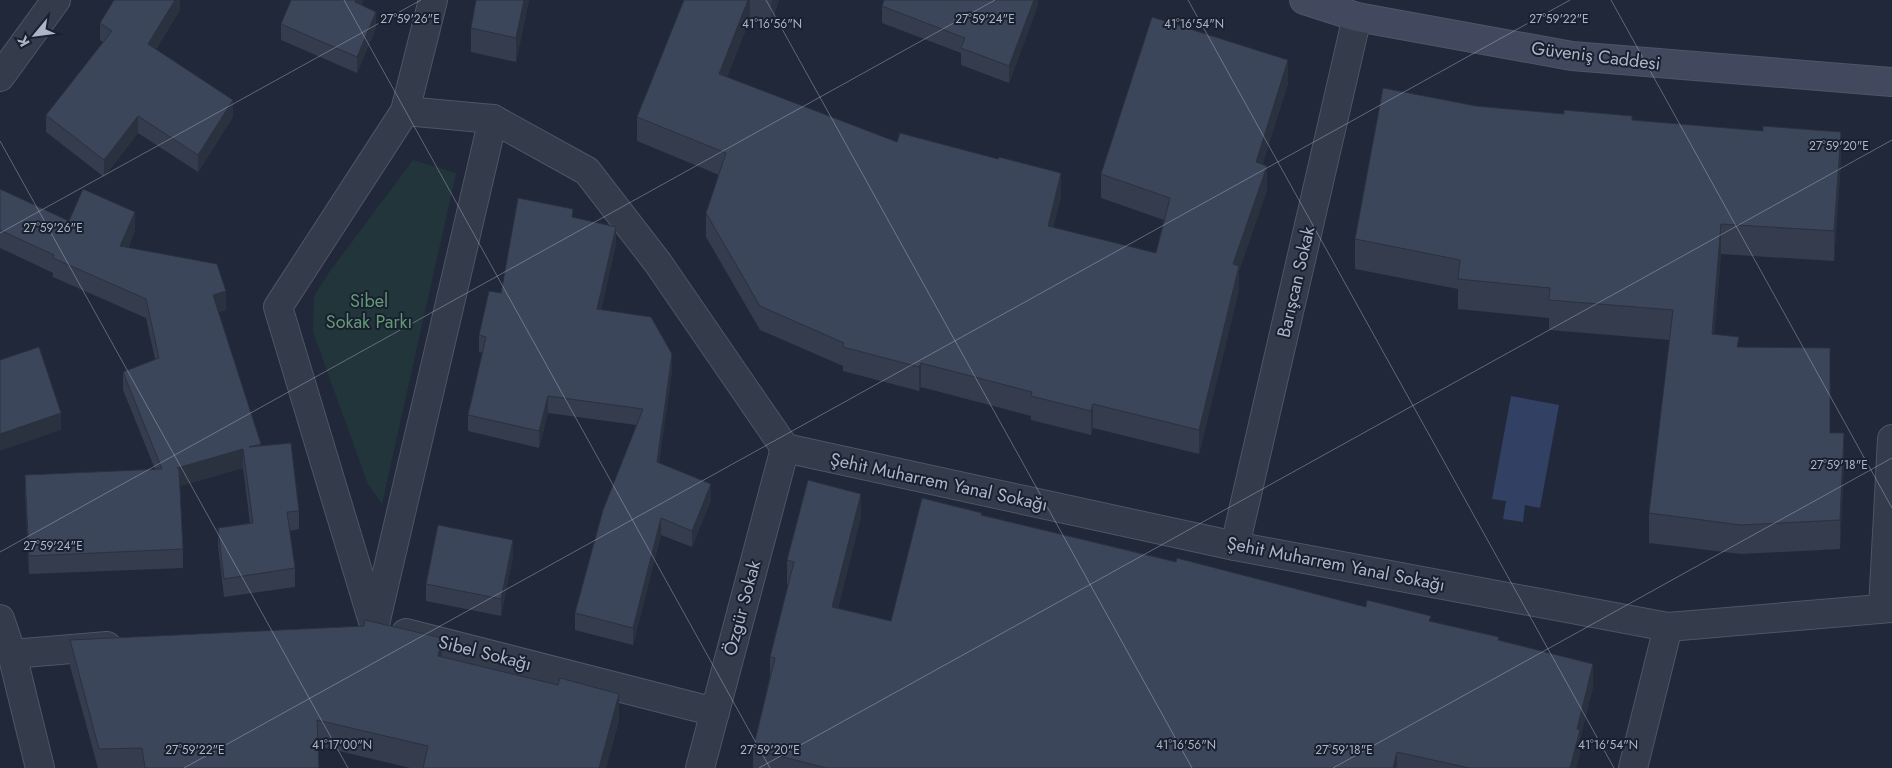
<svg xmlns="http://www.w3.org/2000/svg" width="1892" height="768" font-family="Jost,sans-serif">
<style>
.green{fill:#22353b}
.water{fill:#324163}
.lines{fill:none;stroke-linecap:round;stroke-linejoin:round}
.street-casing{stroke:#4e5565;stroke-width:30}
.secondary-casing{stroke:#4e5565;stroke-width:30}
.street{stroke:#343b4a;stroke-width:28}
.secondary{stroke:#42495e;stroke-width:28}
.wall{fill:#343c4d}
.shaded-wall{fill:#2a313f}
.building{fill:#3c465a;stroke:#2a313f}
.ticks{fill:none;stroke:#aeb5c7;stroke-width:1;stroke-opacity:0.45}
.labels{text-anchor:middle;stroke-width:4;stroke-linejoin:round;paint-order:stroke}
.street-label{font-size:18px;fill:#aeb5c7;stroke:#19202f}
.park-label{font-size:18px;fill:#659976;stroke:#19202f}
.ticks-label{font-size:12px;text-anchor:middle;fill:#aeb5c7;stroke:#19202f;stroke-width:4;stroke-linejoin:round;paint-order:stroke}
</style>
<rect width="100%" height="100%" fill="#20283a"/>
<polygon class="green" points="413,160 456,173 382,504 368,484 313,332 314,296 328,274"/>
<polygon class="water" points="1511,396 1559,405 1540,508 1525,505 1523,522 1503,519 1506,501 1492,499"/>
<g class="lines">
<g class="street-casing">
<g id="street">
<polyline points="0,77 56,0"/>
<polyline points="405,111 433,0"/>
<polyline points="785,448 1235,546 1668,627 1892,608"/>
<polyline points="1235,546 1357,17"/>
<polyline points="1883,608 1892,439"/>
<polyline points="0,619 12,654 40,768"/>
<polyline points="375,624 493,119"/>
<polyline points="374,625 278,307 405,111 493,119 587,171 658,263 785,448"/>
<polyline points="406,633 715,712"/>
<polyline points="12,654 107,646"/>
<polyline points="700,768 785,448"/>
<polyline points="1633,768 1668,627"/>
</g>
</g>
<g class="secondary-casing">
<polyline id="secondary" points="1304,0 1357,17 1572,56 1892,82"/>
</g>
<use href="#street" class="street"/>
<use href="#secondary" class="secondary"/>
</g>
<g class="wall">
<polygon points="180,0 180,10 156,49 233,117 198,172 138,133 104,177 46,132 46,115 103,42 100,40 100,23"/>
<polygon points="476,0 529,0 516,62 471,52 471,28"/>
<polygon points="684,0 779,0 771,25 750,19 727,77 897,142 1061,197 1053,228 1156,253 1164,220 1101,198 1101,174 1288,84 1262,164 1267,190 1239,271 1239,290 1199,454 1093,428 1091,435 1031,420 1031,416 921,387 919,391 843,371 843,366 760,330 706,237 706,213 719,175 637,141 637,117"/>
<polygon points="1038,0 1038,5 1009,83 961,65 961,53 882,23 882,6"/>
<polygon points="361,5 376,28 357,73 281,40 281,24"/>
<polygon points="1476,106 1632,120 1841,162 1834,261 1721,254 1714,334 1739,347 1830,433 1844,463 1840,549 1741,554 1649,543 1649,513 1670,340 1549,330 1549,318 1458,309 1458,289 1355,269 1355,239"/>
<polygon points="0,189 69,221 135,231 128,248 226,310 218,312 261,446 299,511 299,529 289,531 295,568 295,587 224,597 218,546 218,528 250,523 243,468 180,486 183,549 183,568 29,574 25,493 25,475 155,469 123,390 123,372 155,359 146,318 53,277 53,273 0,248"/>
<polygon points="573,217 616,244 601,310 672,371 659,463 711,500 692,547 661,535 633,645 575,630 575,613 636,425 548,413 539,448 468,431 468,415 483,353 479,352 479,335 501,293"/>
<polygon points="982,515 1366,607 1431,622 1499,641 1593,687 1580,739 1580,754 1576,768 753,768 753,749 770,676 770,657 788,584 787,584 787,560 861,517 838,608 891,621"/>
<polygon points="513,557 501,616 426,601 426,584"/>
<polygon points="70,640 442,657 619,720 606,768 410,768 318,746 319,768 98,768 70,666"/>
</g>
<g class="shaded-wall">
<polygon points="175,0 180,0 180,10 148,61 148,44"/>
<polygon points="356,0 364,0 355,19 355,2"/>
<polygon points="524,0 529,0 516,62 516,38"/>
<polygon points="748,0 750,0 750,19 719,98 719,74"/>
<polygon points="772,0 779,0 771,25 771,1"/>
<polygon points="1034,0 1038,0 1038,5 1009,83 1009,66"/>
<polygon points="376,12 376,28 357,73 357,57"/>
<polygon points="1288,60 1288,84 1256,186 1256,162"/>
<polygon points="233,100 233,117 198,172 198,155"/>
<polygon points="138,116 138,133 104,177 104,160"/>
<polygon points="1841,132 1841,162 1834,261 1834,231"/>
<polygon points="1267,166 1267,190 1239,271 1239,290 1199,454 1199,430 1233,264"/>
<polygon points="1061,173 1061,197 1048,250 1048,226"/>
<polygon points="135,212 135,231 120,265 120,246"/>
<polygon points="1721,224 1721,254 1712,363 1712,334"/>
<polygon points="616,227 616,244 597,326 597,309"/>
<polygon points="226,291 226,310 213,313 213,295"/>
<polygon points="672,354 672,371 657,479 657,462"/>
<polygon points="921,363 921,387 919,391 919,367"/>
<polygon points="548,396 548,413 539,448 539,431"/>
<polygon points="1093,404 1093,428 1091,435 1091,411"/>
<polygon points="61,413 61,430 0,451 0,434"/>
<polygon points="1844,433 1844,463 1840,549 1840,520"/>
<polygon points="243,449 243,468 177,487 177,468"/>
<polygon points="711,484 711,500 692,547 692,531"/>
<polygon points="861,494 861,517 832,631 832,607"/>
<polygon points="661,518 661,535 633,645 633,628"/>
<polygon points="513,540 513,557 501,616 501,599"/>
<polygon points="442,638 442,664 438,656"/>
<polygon points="1593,664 1593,687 1580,739 1580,754 1576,768 1570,768 1577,729"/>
<polygon points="619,694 619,720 606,768 599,768"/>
<polygon points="1397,752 1397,768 1393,768"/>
</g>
<g class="building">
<polygon points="114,0 175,0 148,44 233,100 198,155 138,116 104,160 46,115 112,31 100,23"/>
<polygon points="291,0 356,0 355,2 376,12 357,57 281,24"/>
<polygon points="476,0 524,0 516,38 471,28"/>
<polygon points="684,0 748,0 719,74 897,142 900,133 998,159 999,157 1061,173 1048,226 1156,253 1170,198 1101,174 1152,17 1288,60 1256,162 1267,166 1233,264 1239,266 1199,430 1093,404 1091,411 1031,396 1032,392 921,363 919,367 843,347 844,343 760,306 706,213 726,153 637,117"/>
<polygon points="884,0 1034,0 1009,66 961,48 965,38 882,6"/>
<polygon points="1383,88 1476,106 1564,114 1564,110 1632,116 1632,120 1763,131 1763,126 1841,132 1834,231 1721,224 1712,334 1739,337 1737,347 1830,348 1830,433 1844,433 1840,520 1741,525 1649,513 1673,310 1549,300 1550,288 1458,279 1460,260 1355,239"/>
<polygon points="0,189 69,221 83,189 135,212 120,246 217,264 226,291 213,295 261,444 249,447 291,443 299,511 287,512 295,568 224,579 218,528 253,523 243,449 177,468 179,468 183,549 29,556 25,475 162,469 123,372 159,358 146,299 53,258 54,255 0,230"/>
<polygon points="518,198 573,209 572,217 616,227 597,309 651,317 672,354 657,462 711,484 692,531 661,518 633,628 575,613 603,510 643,409 548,396 539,431 468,415 486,337 479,335 489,291 501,293"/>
<polygon points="39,347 61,413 0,434 0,360"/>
<polygon points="808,480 861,494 832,607 891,621 922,498 982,513 981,515 1176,562 1177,558 1366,607 1367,600 1431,616 1429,621 1499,637 1498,640 1593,664 1577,729 1580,730 1570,768 1469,768 1397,752 1393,768 826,768 753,749 775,658 770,657 794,562 787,560"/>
<polygon points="438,525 513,540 501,599 426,584"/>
<polygon points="365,620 442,638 438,656 558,685 560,678 619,694 599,768 423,768 428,746 317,720 319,768 145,768 142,748 99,749 70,640 364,626"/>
</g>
<path class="ticks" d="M344 0 770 768M766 0 1192 768M1188 0 1614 768M1611 0 1892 508M0 141 348 768M0 233 421 0M0 552 995 0M184 768 1570 0M759 768 1892 140M1333 768 1892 458"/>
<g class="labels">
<g class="street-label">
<text transform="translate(1596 56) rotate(7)" y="6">Güveniş Caddesi</text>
<text transform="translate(1296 282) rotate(-77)" y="6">Barışcan Sokak</text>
<text transform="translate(939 482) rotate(12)" y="6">Şehit Muharrem Yanal Sokağı</text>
<text transform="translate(1336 564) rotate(11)" y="6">Şehit Muharrem Yanal Sokağı</text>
<text transform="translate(742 608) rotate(-75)" y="6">Özgür Sokak</text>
<text transform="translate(485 653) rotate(14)" y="6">Sibel Sokağı</text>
</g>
<g class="park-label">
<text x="369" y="307">Sibel<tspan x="369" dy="21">Sokak Parkı</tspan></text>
</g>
</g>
<g class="ticks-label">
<text x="410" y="23">27°59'26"E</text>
<text x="985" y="23">27°59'24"E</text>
<text x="1559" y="23">27°59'22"E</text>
<text x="772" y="28">41°16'56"N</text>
<text x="1194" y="28">41°16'54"N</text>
<text x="1839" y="150">27°59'20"E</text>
<text x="53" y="232">27°59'26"E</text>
<text x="1839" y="469">27°59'18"E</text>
<text x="53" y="550">27°59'24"E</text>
<text x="342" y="749">41°17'00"N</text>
<text x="1186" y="749">41°16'56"N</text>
<text x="1608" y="749">41°16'54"N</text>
<text x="195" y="754">27°59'22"E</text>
<text x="770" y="754">27°59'20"E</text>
<text x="1344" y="754">27°59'18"E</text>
</g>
<g transform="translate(35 35) rotate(241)" stroke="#19202f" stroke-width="4" paint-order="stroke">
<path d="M0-4L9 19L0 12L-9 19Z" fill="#aeb5c7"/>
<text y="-8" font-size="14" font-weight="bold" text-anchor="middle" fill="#aeb5c7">K</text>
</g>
</svg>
